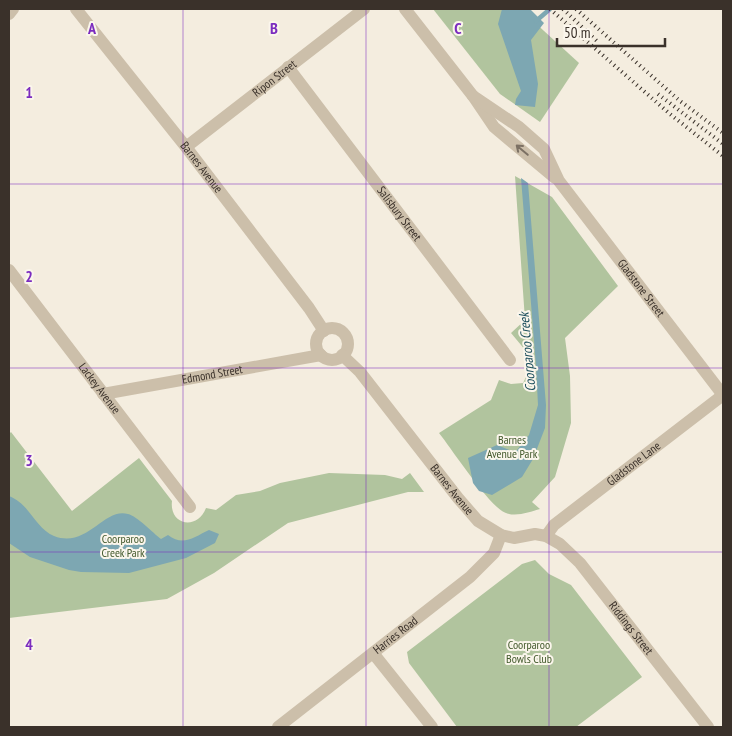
<svg xmlns="http://www.w3.org/2000/svg" width="732" height="736" font-family="'PT Sans Narrow',sans-serif">
<style>
.green{fill:#b1c49e}
.water{fill:#7da7b2}
.lines{fill:none;stroke-linecap:round;stroke-linejoin:round}
.stream{stroke:#7da7b2;stroke-width:4.5}
.minor{stroke:#ccbfaa;stroke-width:12}
.rail{stroke:#3a312a;stroke-width:4;stroke-dasharray:1 4;stroke-linecap:butt}
.oneway{stroke:#7c7164}
.grid{fill:none;stroke:#7b2cbf;stroke-width:1;stroke-opacity:0.55}
.labels{text-anchor:middle;stroke-width:4;stroke-linejoin:round;paint-order:stroke}
.street-label{font-size:12px;fill:#3a312a;stroke:#fbf6ec}
.park-label{font-size:12px;fill:#42592c;stroke:#fbf6ec}
.water-label{font-size:14px;font-style:italic;fill:#1d4f5d;stroke:#fbf6ec}
.grid-label{font-size:16px;text-anchor:middle;font-weight:bold;fill:#7b2cbf;stroke:#fbf6ec;stroke-width:4;stroke-linejoin:round;paint-order:stroke}
</style>
<rect width="100%" height="100%" fill="#f4eddf"/>
<g class="green">
<polygon points="433,9 520,9 579,63 540,122 500,94"/>
<path d="M515 176 552 197 618 286 565 338 570 376 571 423 555 477 532 502 540 509C530 512 516 517 506 513 491 509 451 448 439 433L491 400 499 380 511 384 523 383 529 371 531 357 511 333 525 320Z"/>
<path d="M11 432 72 511 139 458 172 501C169 525 197 531 206 508L216 510 236 495 260 491 280 483 329 473 385 475 402 479 410 473 424 492H408L288 523 214 573 167 599 9 618V434Z"/>
<polygon points="535,560 549,574 571,585 642,677 576,727 457,727 409,663 407,652 522,564"/>
</g>
<g class="water">
<polygon points="502,9 530,9 544,23 531,40 538,84 535,107 515,105 516,99 521,91 498,24"/>
<polygon points="521,178 528,183 546,405 545,428 533,459 522,477 492,495 479,491 473,483 468,458 497,445 512,451 517,450 529,435 538,405 536,366"/>
<path d="M9 496C30 504 35 528 54 536 87 549 104 507 128 514 137 516 153 533 161 539L168 535C183 547 194 537 209 530L219 534 215 543 186 558 129 573 81 572 69 570 30 557 9 543Z"/>
</g>
<g class="lines">
<polyline class="stream" points="536,21 550,9"/>
<g class="minor">
<path id="s1" d="M76 9 186 147 309 308 324 331"/>
<polyline points="405,9 473,96 494,127 555,178"/>
<polyline points="9,14 13,9"/>
<path id="s2" d="M288 67 510 360"/>
<path id="s3" d="M473 96 519 127 544 149 559 181 723 395"/>
<path id="s4" d="M186 147 364 9"/>
<path id="s5" d="M9 270 190 507"/>
<circle cx="332" cy="344" r="16"/>
<path id="s6" d="M342 355 360 372 458 498 478 521 501 535 514 538 535 534 546 536 560 544 580 563 708 727"/>
<path id="s7" d="M103 394 321 355"/>
<path id="s8" d="M546 536 554 525 723 395"/>
<polyline points="373,653 432,727"/>
<path id="s9" d="M278 727 470 577 494 553 501 535"/>
</g>
<g class="rail">
<polyline points="550,9 670,114 723,156"/>
<polyline points="563,9 599,43"/>
<polyline points="576,9 680,101 723,133"/>
<polyline points="658,94 723,144"/>
</g>
</g>
<defs><path id="oneway-shaft" d="M-6 0H5M1.5-3L5.5 0L1.5 3" fill="none" stroke-width="1.6" stroke-linecap="round" stroke-linejoin="round" transform="scale(1.25)"/></defs>
<use class="oneway" href="#oneway-shaft" transform="translate(522 150) rotate(-140)"/>
<path class="grid" d="M183 9V727M366 9V727M549 9V727M9 184H723M9 368H723M9 552H723"/>
<g class="labels">
<g class="street-label">
<text dy="4" stroke="none"><textPath href="#s4" startOffset="112">Ripon Street</textPath></text>
<text dy="4" stroke="none"><textPath href="#s1" startOffset="202">Barnes Avenue</textPath></text>
<text dy="4" stroke="none"><textPath href="#s2" startOffset="184">Salisbury Street</textPath></text>
<text dy="4" stroke="none"><textPath href="#s3" startOffset="259">Gladstone Street</textPath></text>
<text dy="4" stroke="none"><textPath href="#s7" startOffset="111">Edmond Street</textPath></text>
<text dy="4" stroke="none"><textPath href="#s5" startOffset="149">Lackey Avenue</textPath></text>
<text dy="4" stroke="none"><textPath href="#s8" startOffset="114">Gladstone Lane</textPath></text>
<text dy="4" stroke="none"><textPath href="#s6" startOffset="174">Barnes Avenue</textPath></text>
<text dy="4" stroke="none"><textPath href="#s6" startOffset="414">Riddings Street</textPath></text>
<text dy="4" stroke="none"><textPath href="#s9" startOffset="149">Harries Road</textPath></text>
</g>
<g class="park-label">
<text x="512" y="444">Barnes<tspan x="512" dy="14">Avenue Park</tspan></text>
<text x="123" y="543">Coorparoo<tspan x="123" dy="14">Creek Park</tspan></text>
<text x="529" y="649">Coorparoo<tspan x="529" dy="14">Bowls Club</tspan></text>
</g>
<g class="water-label">
<text transform="translate(527 352) rotate(-95)" y="5">Coorparoo Creek</text>
</g>
</g>
<g class="grid-label">
<text x="92" y="34">A</text>
<text x="274" y="34">B</text>
<text x="458" y="34">C</text>
<text x="29" y="98">1</text>
<text x="29" y="282">2</text>
<text x="29" y="466">3</text>
<text x="29" y="650">4</text>
</g>
<rect width="732" height="736" fill="none" stroke="#3a312a" stroke-width="20"/>
<path d="M557 38v8h108v-8" fill="none" stroke="#3a312a" stroke-width="2.5"/>
<text x="564" y="38" font-size="15" fill="#3a312a" stroke="#fbf6ec" stroke-width="4" paint-order="stroke">50 m</text>
</svg>
